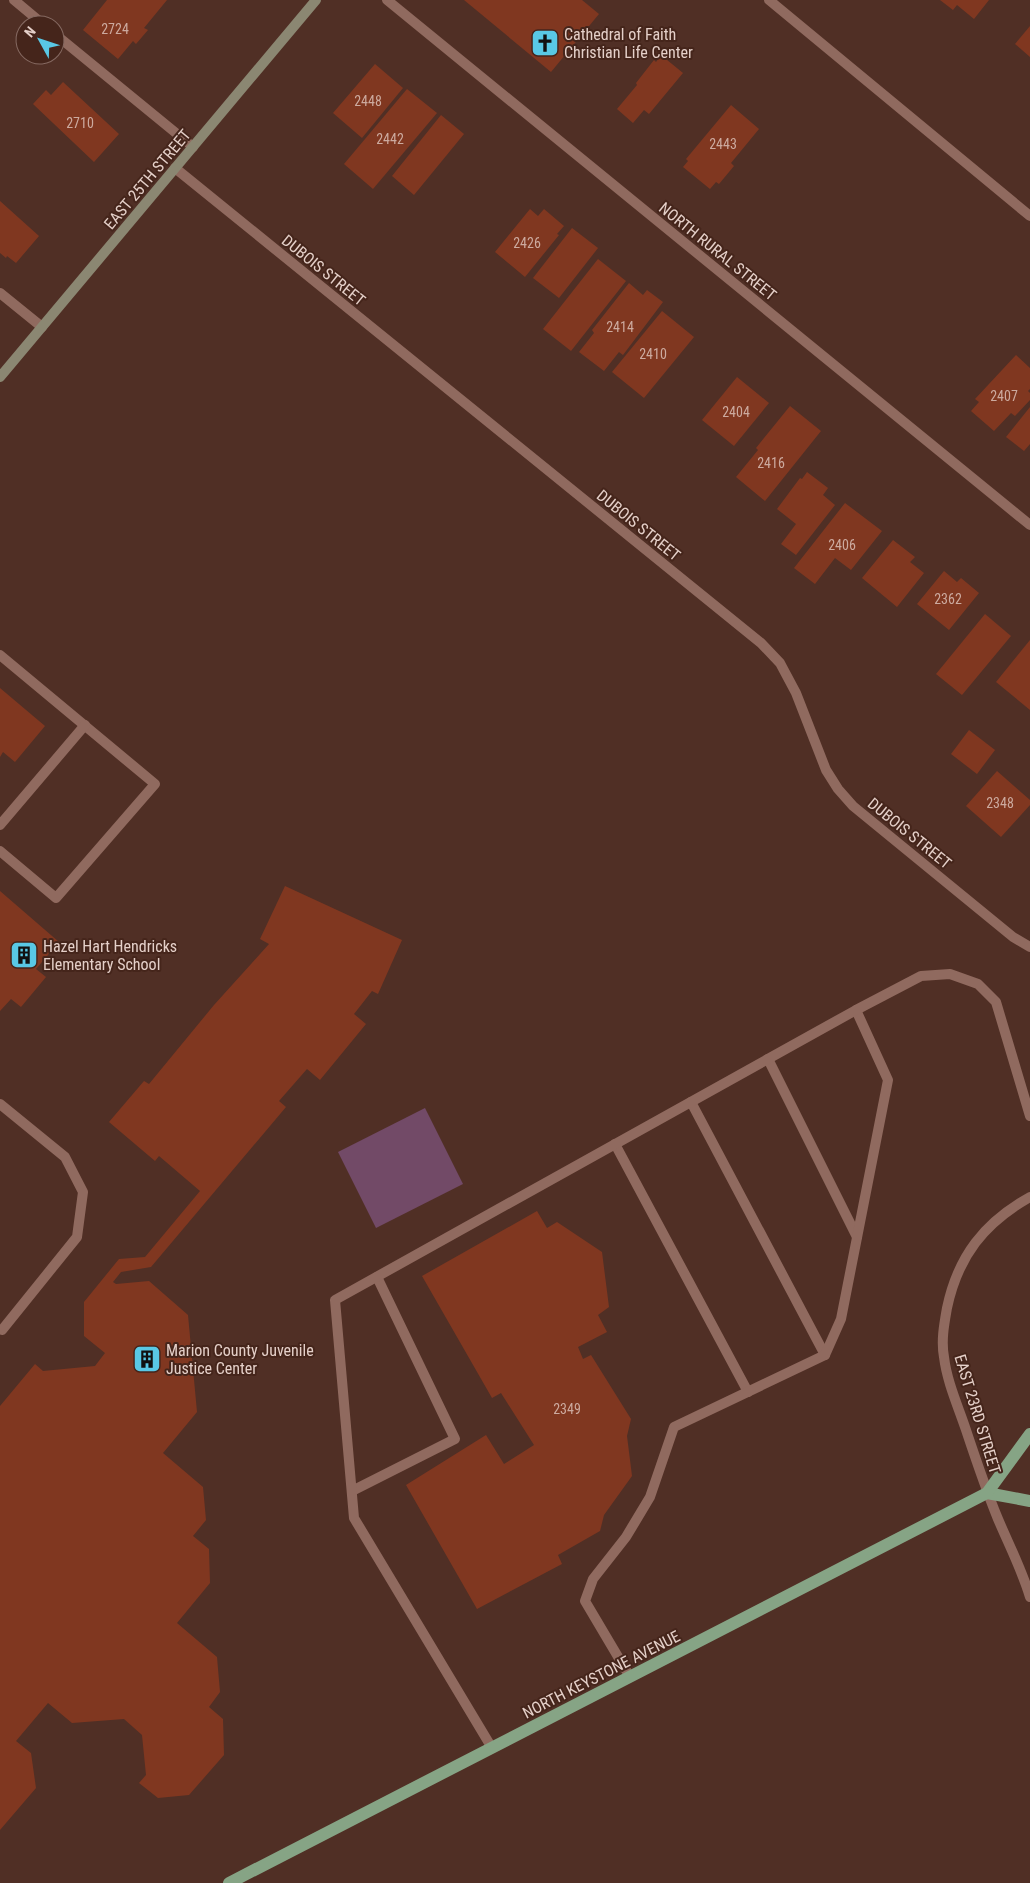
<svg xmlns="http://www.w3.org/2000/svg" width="1030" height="1883" font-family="'Roboto Condensed',sans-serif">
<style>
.green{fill:#724a67}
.building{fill:#803720}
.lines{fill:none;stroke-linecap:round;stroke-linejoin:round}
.lane{stroke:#906a5f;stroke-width:10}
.street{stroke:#906a5f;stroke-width:10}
.secondary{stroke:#8b8772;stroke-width:10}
.primary{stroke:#86a485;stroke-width:12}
.labels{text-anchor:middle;stroke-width:4;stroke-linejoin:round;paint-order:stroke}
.number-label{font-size:14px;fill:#ccaa9f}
.poi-label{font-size:16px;fill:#e5d0c9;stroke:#45251b;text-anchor:start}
.street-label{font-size:16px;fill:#e5d0c9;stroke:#45251b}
</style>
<rect width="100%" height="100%" fill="#502f25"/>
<polygon class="green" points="425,1108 463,1184 376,1228 338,1152"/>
<g class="building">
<polygon points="107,0 167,0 144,28 148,30 136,44 133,41 118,59 83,30"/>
<polygon points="464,0 582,0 599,14 551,72"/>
<polygon points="940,0 989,0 974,19 957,5 953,10"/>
<polygon points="1030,26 1030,57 1015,44"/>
<polygon points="661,55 683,73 649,114 644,110 633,123 617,109 637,85 636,83 654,60 656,62"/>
<polygon points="375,64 403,88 362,138 333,113"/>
<polygon points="63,82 119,134 94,162 33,104 46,90 51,95"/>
<polygon points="407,89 437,113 373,189 344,164"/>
<polygon points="731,105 759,129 731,163 734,166 719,184 716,182 710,189 683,167 688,161 686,159"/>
<polygon points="441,115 464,134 414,195 392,176"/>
<polygon points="0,201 39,236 16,263 7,256 6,258 0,253"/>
<polygon points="530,209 538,216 544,209 564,226 557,234 559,235 525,277 495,252"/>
<polygon points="572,228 598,248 559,298 533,278"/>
<polygon points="598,259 626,281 571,351 543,329"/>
<polygon points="629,283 643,295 647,290 663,302 623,355 619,352 604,371 579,352 594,333 592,330"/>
<polygon points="662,311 694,337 644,398 612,372"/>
<polygon points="1016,355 1030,368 1030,389 1028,391 1030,393 1030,400 1015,416 1011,413 994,431 971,411 979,402 975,399"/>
<polygon points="737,377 769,403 734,446 702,420"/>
<polygon points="790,406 821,431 765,501 736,477 758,450 756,448"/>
<polygon points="1030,407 1030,444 1024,451 1006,437"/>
<polygon points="807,472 828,488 823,495 835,505 796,555 781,544 796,524 777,509 800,478 802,479"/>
<polygon points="845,503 882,531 851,570 835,558 815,584 794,568"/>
<polygon points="893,540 915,557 910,562 924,573 897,607 862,578"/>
<polygon points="944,571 957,582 961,578 979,593 949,630 917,604"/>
<polygon points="985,614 1011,636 962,695 936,674"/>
<polygon points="1030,640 1030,710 996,682"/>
<polygon points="0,688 45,726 15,762 3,752 0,757"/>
<polygon points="969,730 995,750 977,774 951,754"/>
<polygon points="997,771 1030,800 1030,805 1001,837 966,806"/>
<polygon points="285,886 402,940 378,994 372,991 354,1014 366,1024 320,1080 307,1069 279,1101 286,1107 151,1267 121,1272 113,1282 116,1284 149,1281 188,1315 197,1412 163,1453 203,1487 206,1520 193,1536 209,1549 210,1583 177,1623 217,1657 220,1692 209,1707 223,1719 224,1755 189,1795 158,1798 139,1783 146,1775 142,1735 124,1719 72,1723 48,1703 16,1741 31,1753 36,1788 0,1830 0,1406 35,1364 43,1371 95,1366 105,1353 84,1336 84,1302 119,1259 145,1257 200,1191 159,1156 155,1161 109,1122 144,1081 149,1084 214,1005 269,944 260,939"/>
<polygon points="0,891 59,942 36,969 46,977 21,1007 11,999 0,1011"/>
<polygon points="537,1211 547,1228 557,1222 602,1252 609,1307 598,1315 607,1332 578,1347 583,1359 591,1355 631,1419 627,1436 632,1476 604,1515 600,1531 558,1555 562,1564 477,1609 406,1485 486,1435 504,1464 534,1445 501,1393 492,1398 422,1276"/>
</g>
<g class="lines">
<g class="lane">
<polyline points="14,0 44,25"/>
<polyline points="769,0 1030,216"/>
<polyline points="55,34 193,147"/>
<polyline points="0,655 155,784 56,898 0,851"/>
<polyline points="0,825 85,725"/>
<polyline points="768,1059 857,1237"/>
<polyline points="691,1102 825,1355"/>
<polyline points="0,1104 65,1157 83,1192 77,1237 2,1330"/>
<polyline points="615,1144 748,1392"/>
<polyline points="352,1491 455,1439 377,1277"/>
<polyline points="630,1677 585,1601 593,1579 626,1537 650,1497 674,1427 825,1355 841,1319 888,1080 856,1010"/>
<polyline points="492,1748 354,1518 335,1300 856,1010 921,976 950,974 978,984 996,1002 1030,1116"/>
</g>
<g class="street">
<polyline points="387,0 1030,525"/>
<polyline points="175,168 761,643 780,663 796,693 826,770 838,789 853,806 1013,937 1030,947"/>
<polyline points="0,293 42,327"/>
<path d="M1030 1197C984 1223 958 1256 947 1308 944 1325 941 1341 944 1357 947 1382 958 1406 966 1430 976 1460 986 1490 998 1519 1009 1545 1022 1570 1030 1597"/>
</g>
<polyline class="secondary" points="0,377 316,0"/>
<g class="primary">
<polyline points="987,1493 1030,1501"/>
<polyline points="229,1883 987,1493 1030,1434"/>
</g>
</g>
<defs>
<g id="church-square" transform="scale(1.4375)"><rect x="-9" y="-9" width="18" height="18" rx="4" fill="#59c8e5" stroke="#45251b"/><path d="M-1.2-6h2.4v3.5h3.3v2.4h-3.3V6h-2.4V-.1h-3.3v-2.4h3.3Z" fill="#111"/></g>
<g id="building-square" transform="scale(1.4375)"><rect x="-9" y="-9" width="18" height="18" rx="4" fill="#59c8e5" stroke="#45251b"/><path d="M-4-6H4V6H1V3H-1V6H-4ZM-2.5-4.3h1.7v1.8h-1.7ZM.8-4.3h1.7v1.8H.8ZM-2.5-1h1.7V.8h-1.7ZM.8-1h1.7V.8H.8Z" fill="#111"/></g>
</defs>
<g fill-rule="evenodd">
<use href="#church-square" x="545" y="43"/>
<use href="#building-square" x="24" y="955"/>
<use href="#building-square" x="147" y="1359"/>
</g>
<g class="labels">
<g class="number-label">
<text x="115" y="34">2724</text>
<text x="368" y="106">2448</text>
<text x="80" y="128">2710</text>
<text x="390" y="144">2442</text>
<text x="723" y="149">2443</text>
<text x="527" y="248">2426</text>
<text x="620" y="332">2414</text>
<text x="653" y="359">2410</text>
<text x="1004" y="401">2407</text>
<text x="736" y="417">2404</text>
<text x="771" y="468">2416</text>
<text x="842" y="550">2406</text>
<text x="948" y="604">2362</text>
<text x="1000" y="808">2348</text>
<text x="567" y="1414">2349</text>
</g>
<g class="poi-label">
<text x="564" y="40">Cathedral of Faith<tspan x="564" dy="18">Christian Life Center</tspan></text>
<text x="43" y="952">Hazel Hart Hendricks<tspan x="43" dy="18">Elementary School</tspan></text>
<text x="166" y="1356">Marion County Juvenile<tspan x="166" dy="18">Justice Center</tspan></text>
</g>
<g class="street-label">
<text transform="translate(147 179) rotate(-50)" y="6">EAST 25TH STREET</text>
<text transform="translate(718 251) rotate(39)" y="6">NORTH RURAL STREET</text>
<text transform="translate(324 270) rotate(39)" y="6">DUBOIS STREET</text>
<text transform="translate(639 525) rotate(39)" y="6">DUBOIS STREET</text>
<text transform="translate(910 833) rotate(39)" y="6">DUBOIS STREET</text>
<text transform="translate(978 1414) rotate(73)" y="6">EAST 23RD STREET</text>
<text transform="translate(601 1674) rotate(-27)" y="6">NORTH KEYSTONE AVENUE</text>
</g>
</g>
<g transform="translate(40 40) rotate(310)"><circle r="24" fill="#45251b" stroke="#856961"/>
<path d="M0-4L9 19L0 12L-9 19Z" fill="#59c8e5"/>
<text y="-8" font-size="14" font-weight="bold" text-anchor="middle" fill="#e5d0c9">N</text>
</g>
</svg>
